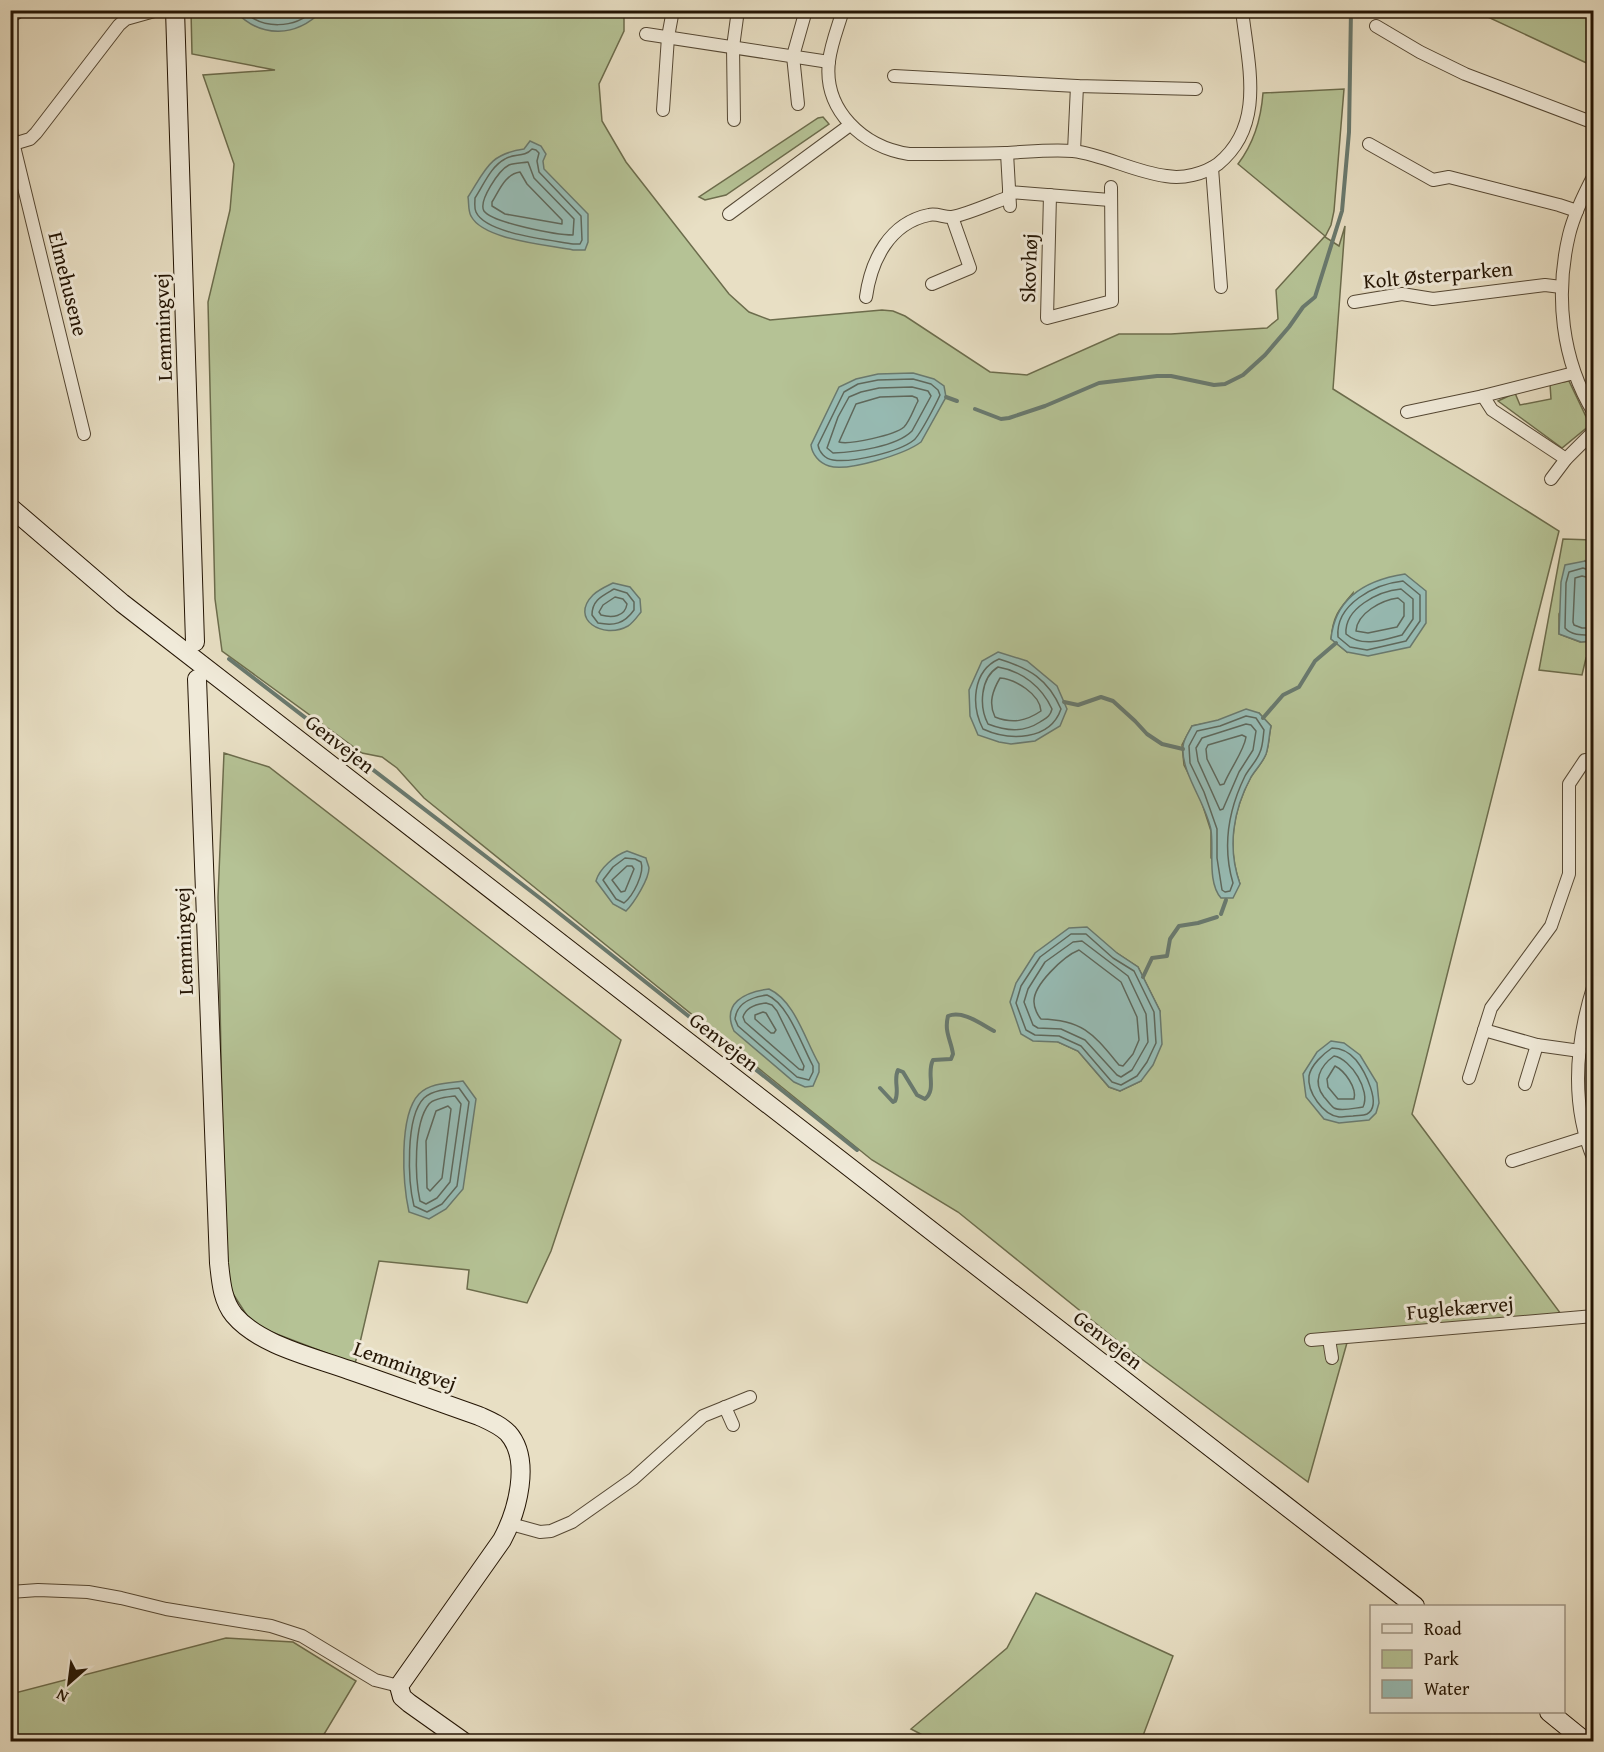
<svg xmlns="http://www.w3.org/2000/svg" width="1604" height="1752" font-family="'Gentium Book Plus',serif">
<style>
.green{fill:#b5c295;stroke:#6c6c4c;stroke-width:1.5;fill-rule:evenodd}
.water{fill:#97bcb5;stroke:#69796e;stroke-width:1.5}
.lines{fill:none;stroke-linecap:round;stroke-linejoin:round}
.shore{stroke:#5e685c;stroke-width:1.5}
.stream{stroke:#69796e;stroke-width:4}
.street-casing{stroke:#554834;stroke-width:14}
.secondary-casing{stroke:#241504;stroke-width:20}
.street{stroke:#f0ead9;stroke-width:12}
.secondary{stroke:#f0ead9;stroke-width:18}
.labels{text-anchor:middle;stroke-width:6;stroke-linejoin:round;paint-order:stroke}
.street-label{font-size:21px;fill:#241504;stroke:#f0ead9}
</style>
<rect width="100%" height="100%" fill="#e8dfc4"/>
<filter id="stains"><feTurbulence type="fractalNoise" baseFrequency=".00333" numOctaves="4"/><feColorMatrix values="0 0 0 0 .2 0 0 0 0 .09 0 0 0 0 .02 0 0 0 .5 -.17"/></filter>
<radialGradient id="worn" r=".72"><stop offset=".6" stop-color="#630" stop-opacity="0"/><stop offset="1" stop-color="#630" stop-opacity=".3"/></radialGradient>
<g class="green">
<path d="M191 11H624V31L599 84 602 121 626 162 729 294 749 312 770 320 882 310 893 311 905 316 990 372 1027 375 1119 334H1171L1267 328 1278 319 1276 290 1325 236 1238 164C1254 143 1261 120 1263 93L1344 89 1334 211 1331 225 1325 237 1339 246 1345 226 1333 389 1559 531 1412 1114 1561 1314 1350 1332 1308 1482 1120 1343 958 1212 872 1160 424 798 397 768 382 757 362 753 222 651 215 599 208 302 230 210 234 164 203 75 275 70 192 54ZM1353 593 1347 652 1331 639C1333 617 1338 610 1353 593ZM1259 713 1271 726C1269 735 1269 745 1266 754 1263 762 1256 769 1251 777 1233 811 1227 848 1240 884L1211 858V831L1199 794 1184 765 1182 745 1192 726ZM1117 953 1138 967 1160 1011 1141 1081 1120 1091 1109 1087 1078 1051 1058 1042Z"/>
<polygon points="1475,11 1573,11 1593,17 1593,66"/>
<polygon points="823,117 829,124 726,195 705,200 699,197 818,118"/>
<polygon points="1569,381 1590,425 1562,448 1498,401 1515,393 1520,405 1551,399 1550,384"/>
<polygon points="1563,539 1593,540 1593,567 1585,561 1559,614 1559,634 1580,642 1593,641 1593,657 1586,658 1582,675 1539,670"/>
<polygon points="224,753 269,767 621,1040 551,1251 527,1303 467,1289 469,1270 379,1261 355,1364 253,1325 228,1286 223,1162 218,897"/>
<polygon points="1036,1593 1173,1656 1141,1741 934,1741 911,1729 1007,1648"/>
<polygon points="226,1638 293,1642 356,1681 320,1741 11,1741 11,1694"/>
</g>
<g class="water">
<path d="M235 11H322C296 37 261 39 235 11Z"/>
<path d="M530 141 541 146 546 154 543 161 544 169 588 214V242L585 250H573C548 245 483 240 471 216 468 211 469 203 468 197 486 169 489 154 524 149Z"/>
<path d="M913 373 934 379 944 386 946 397 921 442C905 454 848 472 829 466 819 463 812 454 811 445L839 387 856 379 878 374Z"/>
<polygon points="1585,561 1593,567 1593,641 1581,642 1559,634 1561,582 1565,565"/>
<path d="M1405 574 1426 591V623L1410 647 1368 656 1347 652 1331 639C1335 597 1366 580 1405 574Z"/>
<path d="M613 583 630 587 640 599 641 612C637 617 633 623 628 626 603 640 569 619 593 595 598 590 607 586 613 583Z"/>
<polygon points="998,652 1027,661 1057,686 1067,709 1060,726 1035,741 1011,744 999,742 978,735 970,716 969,690 982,661"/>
<path d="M1246 709 1259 713 1271 726C1269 735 1269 745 1266 754 1263 762 1256 769 1251 777 1233 810 1227 848 1240 884L1233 898H1221C1207 882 1214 850 1211 830 1206 803 1181 773 1183 747 1183 740 1189 732 1192 726L1218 720Z"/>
<path d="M627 851 646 858C646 859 649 867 649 868 649 879 634 903 626 911L613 904 596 881C599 869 615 855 627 851Z"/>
<polygon points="1087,927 1117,953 1138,967 1160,1011 1162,1044 1153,1065 1141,1081 1120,1091 1109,1087 1078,1051 1058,1042 1033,1041 1021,1034 1010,1002 1016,983 1035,953 1069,928"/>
<path d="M769 989C795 1001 805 1040 819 1064V1072L813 1086 805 1087 794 1082 734 1031C721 1003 745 992 769 989Z"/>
<polygon points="1331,1041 1344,1043 1360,1055 1377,1083 1379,1103 1376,1113 1369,1120 1339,1123 1324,1119 1306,1097 1303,1074 1317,1052"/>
<path d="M463 1081 476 1099 463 1189 446 1209 429 1219 409 1212C403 1185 398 1116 419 1094 430 1083 448 1083 463 1081Z"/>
</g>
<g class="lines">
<g class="shore">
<path d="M243 10C261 30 295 29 314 10"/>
<path d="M532 149 536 150 539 153 537 161 539 172 581 216 582 240 580 244H573C551 240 486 234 476 212 474 208 475 203 475 198 483 186 491 166 505 159 514 153 524 158 532 149Z"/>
<path d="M528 162 534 178 574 219 573 235C557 235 493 223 484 211 478 201 499 170 509 165 515 163 522 163 528 162Z"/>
<path d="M520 172 527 184 562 220V224L505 214 492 206V202C499 191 505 174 520 172Z"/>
<path d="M913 379 931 384 938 390 940 395C936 404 920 435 914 440 899 452 852 463 833 460 825 459 819 452 818 445L844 392 858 384 878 380Z"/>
<path d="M912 387 928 391 931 396 912 431C896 447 855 452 833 453L827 448 838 417 849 397 861 392 879 388Z"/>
<path d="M912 396 917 398 918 401C914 408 910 421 904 427 895 435 850 445 839 442L856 404 880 397Z"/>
<path d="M1594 572 1583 568 1569 572 1566 583 1565 628C1572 636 1583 635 1594 635"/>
<polyline points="1594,579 1582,576 1575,578 1573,622 1574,625 1582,628 1594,628"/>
<path d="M1403 581 1420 595V621L1406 641 1367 650 1350 647 1338 637C1335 604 1375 584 1403 581Z"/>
<path d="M614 589 627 593 634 602V610C624 624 614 626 598 623L592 615C592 600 602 596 614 589Z"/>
<path d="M1401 589 1413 599V619L1402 635C1384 640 1362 648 1346 634 1344 608 1379 591 1401 589Z"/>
<path d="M615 597 623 599 627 604C625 617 612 618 601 615L599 612 603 605Z"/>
<path d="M1398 598 1404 603V616L1397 627 1368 633 1356 631C1357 613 1382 600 1398 598Z"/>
<path d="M999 659C1029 668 1048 679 1061 709 1050 741 1009 741 983 729 971 706 972 671 999 659Z"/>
<path d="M998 667C1022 671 1042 687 1052 709 1050 717 1046 718 1040 722 1023 733 1006 731 988 724 979 707 980 678 998 667Z"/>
<path d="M1000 678C1015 679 1040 694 1041 711 1026 721 1013 724 995 717 988 703 993 690 1000 678Z"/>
<path d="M1246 716 1256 718 1264 730C1263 737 1263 746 1260 752 1257 761 1249 768 1245 776 1228 811 1222 846 1233 883L1230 891 1225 892 1222 890 1217 858V829L1204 792 1190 763 1189 746 1197 731 1220 726Z"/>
<polygon points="1246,724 1251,725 1256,731 1253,750 1239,772 1223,809 1220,810 1198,761 1196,748 1202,738"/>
<path d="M1242 735 1246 737C1244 751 1230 769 1224 784L1220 785 1207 759 1206 749 1208 745Z"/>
<path d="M625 858 635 859 641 862C645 873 633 896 624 903L616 899 603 880 613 867Z"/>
<polygon points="627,866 632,866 634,869 625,891 621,892 612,880"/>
<polygon points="1071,934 1086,934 1113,958 1134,971 1154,1012 1156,1043 1147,1062 1137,1076 1121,1085 1112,1082 1081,1046 1059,1036 1035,1035 1026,1030 1016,1003 1021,986 1040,957"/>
<polygon points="1082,941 1128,976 1146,1014 1148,1042 1132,1070 1121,1077 1117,1075 1085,1040 1061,1029 1038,1028 1033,1025 1024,1002 1028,989 1045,962 1073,942"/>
<path d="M1079 950 1121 982 1137 1017 1139 1040 1133 1054 1123 1066 1119 1065C1094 1035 1084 1020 1041 1019 1038 1016 1034 1008 1034 1002 1033 985 1064 956 1079 950Z"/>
<path d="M767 995C788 1003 802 1046 813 1066V1072L809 1080 797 1077 738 1026 735 1019C737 1002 752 997 767 995Z"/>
<path d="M766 1003 772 1005 777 1011 804 1066 803 1070 799 1069 745 1022 743 1017C746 1007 756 1004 766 1003Z"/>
<polygon points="763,1012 766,1013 776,1030 774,1033 771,1033 755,1019 755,1015"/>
<path d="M1332 1048C1341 1048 1350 1053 1356 1060 1364 1070 1383 1105 1367 1114 1363 1116 1357 1115 1353 1116 1349 1116 1343 1117 1339 1117 1323 1115 1307 1092 1309 1076 1311 1065 1323 1054 1332 1048Z"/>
<path d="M1334 1056C1351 1059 1371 1091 1363 1107 1354 1108 1341 1112 1334 1108 1330 1105 1327 1100 1324 1097 1312 1082 1320 1066 1334 1056Z"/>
<path d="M1335 1066C1345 1071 1357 1088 1354 1099H1338L1328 1087 1327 1079Z"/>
<path d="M459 1088 469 1102 457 1186 442 1204 427 1212 414 1206C408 1182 405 1117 424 1098 433 1090 448 1089 459 1088Z"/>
<path d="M455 1096 461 1104 450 1182 437 1198 426 1204 420 1201C415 1178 413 1124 429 1104 434 1098 447 1097 455 1096Z"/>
<polygon points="448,1106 451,1109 442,1178 430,1191 427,1188 426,1141 436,1111"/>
</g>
<g class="stream">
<polyline points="946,397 957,401"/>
<polyline points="975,409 1001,419 1009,418 1045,406 1099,383 1157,376 1171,376 1214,385 1225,384 1243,375 1265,355 1289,327 1303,307 1315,297 1342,211 1349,132 1351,10"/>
<polyline points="229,659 545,902 857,1150"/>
<polyline points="1064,702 1078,705 1101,697 1113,701 1135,721 1147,734 1162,744 1183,749"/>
<polyline points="1263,718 1283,695 1299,687 1315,661 1336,643"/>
<polyline points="1221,914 1226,900"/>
<polyline points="1143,977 1152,958 1167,956 1170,939 1179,926 1198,923 1217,917"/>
<path d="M880 1088 893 1102 895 1101C900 1091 893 1080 898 1070L903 1072 917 1095 925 1099C937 1089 926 1073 933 1060L951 1059 953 1054C951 1040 944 1032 948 1016 963 1010 981 1024 994 1031"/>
</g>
<g class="street-casing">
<g id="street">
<path d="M843 10C838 27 831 44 829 61 823 110 863 147 909 154 941 154 973 154 1005 153 1028 152 1050 149 1073 151 1105 155 1134 172 1166 176 1183 179 1204 174 1218 164 1266 125 1248 65 1242 10"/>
<polyline points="10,17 21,10"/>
<polyline points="1376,26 1420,52 1465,74 1594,123"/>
<polyline points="646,34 829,62"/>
<polyline points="894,76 1077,86 1196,89"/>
<polyline points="798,104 793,56 806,10"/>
<polyline points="663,110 668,37 673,10"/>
<polyline points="734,120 733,47 738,10"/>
<polyline points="10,130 84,434"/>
<polyline points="1369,144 1433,180 1449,177 1559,205 1577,211"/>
<polyline points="10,145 30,139 36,133 119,25 126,19 158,10"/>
<polyline points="1074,151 1077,86"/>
<polyline points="1007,153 1010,206"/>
<polyline points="1212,168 1221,287"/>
<path d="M1594 175C1584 194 1574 214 1569 235 1555 294 1561 360 1594 413"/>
<polyline points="1009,192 1110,200"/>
<polyline points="1050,195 1047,318 1112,301 1111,187"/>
<polyline points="729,214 850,125"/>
<polyline points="932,284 970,268 952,217"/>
<path d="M866 297C871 261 889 223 929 215 937 213 945 218 952 217 965 215 995 202 1009 197"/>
<polyline points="1354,302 1402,294 1433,299 1545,285 1561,287"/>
<polyline points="1483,396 1492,410 1566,459"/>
<polyline points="1407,412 1483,396 1574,373"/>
<polyline points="1551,479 1566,459 1594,431"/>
<path d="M1594 984C1576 1041 1570 1104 1594 1160"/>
<polyline points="1484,1030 1537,1045 1580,1051"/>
<polyline points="1469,1078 1491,1008 1551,926 1569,874 1569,784 1585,760 1594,760"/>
<polyline points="1525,1084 1537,1045"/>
<polyline points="1512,1161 1584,1138"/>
<polyline points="1329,1339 1332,1358"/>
<polyline points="1311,1340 1594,1316"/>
<polyline points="725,1407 733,1425"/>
<polyline points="511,1524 540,1532 551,1531 572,1522 633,1479 703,1416 750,1397"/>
<polyline points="10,1592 38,1590 88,1592 121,1598 166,1609 271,1626 302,1636 375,1680 399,1686"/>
</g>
</g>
<g class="secondary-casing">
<g id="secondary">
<polyline points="175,10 195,642"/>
<polyline points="10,507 122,603 1415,1606"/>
<path d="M197 679 219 1263C221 1281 222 1300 234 1315 259 1345 313 1357 349 1370 393 1385 436 1401 479 1416 490 1421 500 1425 508 1433 532 1460 517 1512 502 1540L399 1686 402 1697 409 1703 464 1742"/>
<polyline points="1549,1712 1586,1742"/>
</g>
</g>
<use href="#street" class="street"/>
<use href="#secondary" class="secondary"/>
</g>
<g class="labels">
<g class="street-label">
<text transform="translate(1029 268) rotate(-88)" y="7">Skovhøj</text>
<text transform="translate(1438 275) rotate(-5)" y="7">Kolt Østerparken</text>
<text transform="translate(68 284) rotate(76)" y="7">Elmehusene</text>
<text transform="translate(163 327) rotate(-92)" y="7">Lemmingvej</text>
<text transform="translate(340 744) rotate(38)" y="7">Genvejen</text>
<text transform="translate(184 941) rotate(-92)" y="7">Lemmingvej</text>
<text transform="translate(724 1042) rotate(38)" y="7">Genvejen</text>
<text transform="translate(1460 1308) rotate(-5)" y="7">Fuglekærvej</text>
<text transform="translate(1108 1340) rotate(38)" y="7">Genvejen</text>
<text transform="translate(405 1366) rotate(20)" y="7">Lemmingvej</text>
</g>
</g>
<rect width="1604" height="1752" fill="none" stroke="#e8dfc4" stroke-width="36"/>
<rect x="12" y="12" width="1580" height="1728" fill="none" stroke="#241504" stroke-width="3"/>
<rect x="18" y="18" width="1568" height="1716" fill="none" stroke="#241504" stroke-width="1.5"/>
<rect x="1370" y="1605" width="195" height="108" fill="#f0ead9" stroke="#9e9584" stroke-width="1.5"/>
<rect x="1382" y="1624" width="30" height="9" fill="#f0ead9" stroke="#9e9584" stroke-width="1.5"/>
<text x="1424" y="1635" font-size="18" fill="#241504">Road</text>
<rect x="1382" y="1650" width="30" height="18" fill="#b5c295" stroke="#9e9584" stroke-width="1.5"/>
<text x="1424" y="1665" font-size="18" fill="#241504">Park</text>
<rect x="1382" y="1680" width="30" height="18" fill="#97bcb5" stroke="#9e9584" stroke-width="1.5"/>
<text x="1424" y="1695" font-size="18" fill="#241504">Water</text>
<g transform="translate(69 1683) rotate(208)" stroke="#f0ead9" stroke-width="4.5" paint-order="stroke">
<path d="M0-4.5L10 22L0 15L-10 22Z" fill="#241504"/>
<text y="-9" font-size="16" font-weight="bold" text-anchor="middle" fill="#241504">N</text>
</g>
<rect width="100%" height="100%" filter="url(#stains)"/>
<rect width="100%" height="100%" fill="url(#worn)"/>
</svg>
